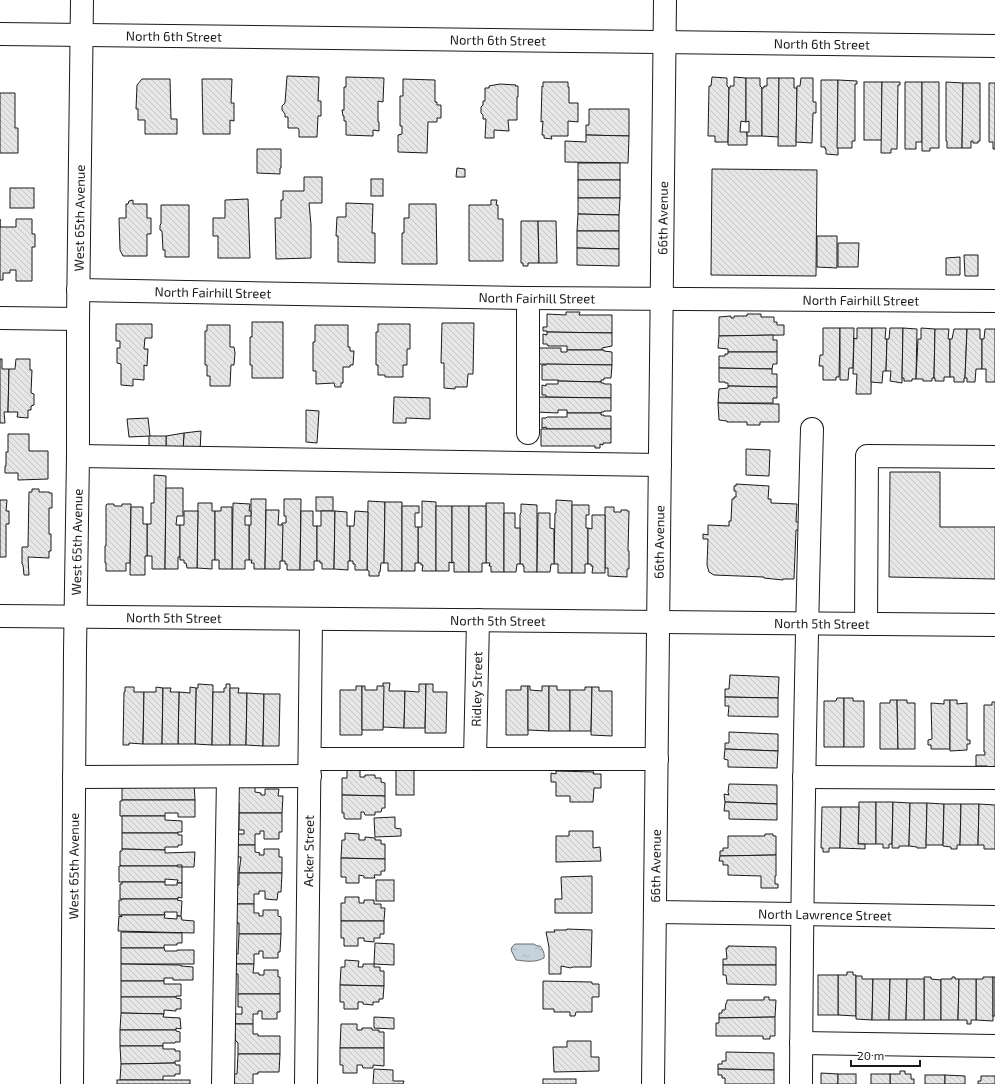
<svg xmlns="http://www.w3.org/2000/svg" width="995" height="1084" font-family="'Exo 2',sans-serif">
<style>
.water{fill:url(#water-ripples);stroke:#6a6a6a}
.building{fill:url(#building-back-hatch);stroke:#1a1a1a}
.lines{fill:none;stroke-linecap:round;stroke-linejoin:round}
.minor-casing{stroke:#1a1a1a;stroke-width:24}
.minor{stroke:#fff;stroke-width:22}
.labels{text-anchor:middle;stroke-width:3;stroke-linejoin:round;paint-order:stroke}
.street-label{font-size:13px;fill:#1a1a1a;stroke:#fff}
</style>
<defs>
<pattern id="water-ripples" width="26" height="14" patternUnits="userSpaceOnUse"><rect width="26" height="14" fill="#c6d2dc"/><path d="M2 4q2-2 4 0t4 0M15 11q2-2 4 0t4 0" fill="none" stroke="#aab4bc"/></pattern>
<pattern id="building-back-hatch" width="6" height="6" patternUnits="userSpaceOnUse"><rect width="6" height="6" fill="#e6e6e6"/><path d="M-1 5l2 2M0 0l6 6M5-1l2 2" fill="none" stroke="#c5c5c5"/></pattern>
</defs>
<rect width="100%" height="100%" fill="#fff"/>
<path class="water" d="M515 944H534L537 946H540C543 949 545 955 544 958 535 963 525 961 516 960L511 950 512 947Z"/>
<g class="building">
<polygon points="287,76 319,77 318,101 321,101 321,116 318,116 317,137 299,137 299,130 298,128 288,128 288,117 285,117 285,114 282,110 282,106 285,103"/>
<polygon points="346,77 384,78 383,102 378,101 378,122 379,122 379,131 373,130 373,136 346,135 346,121 344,121 344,116 343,116 342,110 344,110 344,87 346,87"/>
<polygon points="712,77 727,78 727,86 729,88 728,142 715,142 715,136 708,136 709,86 711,86"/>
<polygon points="734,77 746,78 746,122 741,121 740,132 747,132 747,145 728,145 729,88 730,88 730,86 734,86"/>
<polygon points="746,78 760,78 760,86 762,88 762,136 747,136 747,132 749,132 749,121 746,122"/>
<polygon points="767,78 779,78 779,137 762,136 762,88 764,88 764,86 767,86"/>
<polygon points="779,78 794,78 794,88 797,88 796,146 778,146"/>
<polygon points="801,78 813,78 813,102 816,102 816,113 813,113 812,143 796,142 797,86 800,86"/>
<polygon points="142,79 170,79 171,119 177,119 177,134 145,134 145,120 138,120 138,109 136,109 137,85"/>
<polygon points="202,79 232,79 231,103 234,103 234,121 230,120 230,134 203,134"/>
<polygon points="403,79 435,80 435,102 437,102 437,105 441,105 441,118 437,118 437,122 428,122 427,153 398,152 398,135 402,134 402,126 400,126 400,96 403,96"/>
<polygon points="821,80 838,80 838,155 826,154 826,149 825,149 825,147 821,147"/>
<polygon points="838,80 857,81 857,84 855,84 855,141 852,141 852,148 837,148"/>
<polygon points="543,82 568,82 568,87 569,87 569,103 578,103 578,122 568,121 568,136 551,136 552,139 544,138 544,135 542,135 543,121 541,122 542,86 543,87"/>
<rect x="864" y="82" width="18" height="58"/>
<polygon points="882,82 900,82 900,85 898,85 897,149 891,149 891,153 881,153"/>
<polygon points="905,82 922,82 922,142 916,142 916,149 905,149"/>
<polygon points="922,82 939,82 939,148 930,148 930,151 922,151"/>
<polygon points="946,82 963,83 962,148 947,148 947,141 946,141"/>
<polygon points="963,83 980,83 980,141 978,141 978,143 973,143 973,141 971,141 971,148 962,148"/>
<polygon points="989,83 995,83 995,149 993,149 993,142 989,142"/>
<polygon points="500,84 516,85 515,86 518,86 518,97 517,97 517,120 508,120 509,131 494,130 494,138 485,138 486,119 483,119 483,115 481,113 481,107 483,105 483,101 485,101 485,88 489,88 489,86"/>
<polygon points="0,93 15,93 15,128 18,128 18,153 0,153"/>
<polygon points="589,109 629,109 629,136 586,135 586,125 589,125"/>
<polygon points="586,135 629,136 628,163 565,162 565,141 586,142"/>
<polygon points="257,149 281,149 281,168 280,168 280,174 257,173"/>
<rect x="578" y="163" width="42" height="17"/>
<polygon points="457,168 465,169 465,177 456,177"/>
<polygon points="712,169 817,170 816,276 711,275"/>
<polygon points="304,177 322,177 322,203 309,203 311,225 311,258 276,259 275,218 281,218 281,200 283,200 283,191 304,191"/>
<rect x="371" y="179" width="12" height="17"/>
<rect x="578" y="180" width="42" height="18"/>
<rect x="10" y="188" width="24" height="20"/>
<polygon points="578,198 620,198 619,215 578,214"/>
<polygon points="248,199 250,258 218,258 218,236 213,236 213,218 225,218 225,200"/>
<polygon points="133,200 133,204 147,204 147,218 151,218 151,234 147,234 147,256 123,256 120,250 119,218 126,218 126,204 128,204 129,201"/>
<polygon points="491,200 497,200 496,205 498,205 498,219 503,219 503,261 469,261 469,205 491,205"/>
<polygon points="346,203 373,204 372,233 375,233 375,263 338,262 338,236 336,236 337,217 346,217"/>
<polygon points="409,204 436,204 437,264 402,264 402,233 404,233 404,218 409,218"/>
<polygon points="161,205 189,205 189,257 165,257 165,250 163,250 162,231 160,230 160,225 161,224"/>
<polygon points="578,214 619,215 619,231 577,231"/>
<polygon points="0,219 0,227 16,227 16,219 32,219 32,234 35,234 35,247 32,247 32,281 16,281 16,270 10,270 10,273 3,273 3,280 0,280"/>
<polygon points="521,221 538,221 539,263 528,263 528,266 523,266 523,263 521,263"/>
<polygon points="538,221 556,221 557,263 539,263"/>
<polygon points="577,231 619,231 619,249 577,248"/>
<polygon points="817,236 837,236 837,268 817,267"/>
<polygon points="838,243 859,243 858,267 838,267"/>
<polygon points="577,248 619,249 619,266 577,265"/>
<polygon points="964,255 978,255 978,276 965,276"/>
<polygon points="960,257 960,275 946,275 946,258"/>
<polygon points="566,312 580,312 579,315 612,315 612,333 547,332 547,331 543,331 543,327 547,327 547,314 566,315"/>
<polygon points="747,314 761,314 761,317 774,317 774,322 777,322 777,325 784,325 784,335 719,336 719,317 731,316 731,318 734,318 734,316 747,316"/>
<polygon points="252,322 283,322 283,378 252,378 252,365 250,365 250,337 252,337"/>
<polygon points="442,323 474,323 473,374 468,374 467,387 455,387 455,389 444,388 444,363 441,363"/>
<polygon points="116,324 152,324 152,338 145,338 144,349 148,349 147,366 144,365 144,380 133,379 133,386 121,385 121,364 117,363 117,348 120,348 120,341 116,341"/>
<polygon points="378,324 410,324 410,349 407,349 407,365 403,365 403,377 385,377 385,375 378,375 378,365 376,365 376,332 378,332"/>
<polygon points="207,325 230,325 230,347 234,347 235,353 234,365 231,365 230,386 210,386 210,376 207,376 207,365 205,365 205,331 207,331"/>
<polygon points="315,325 348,325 348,347 350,347 350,351 354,351 353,365 350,365 350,367 343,367 343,383 341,383 341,387 335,387 334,383 316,384 316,371 313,371 313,342 315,342"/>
<polygon points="823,328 840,328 839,377 836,377 836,380 823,380 823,366 819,366 820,355 823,355"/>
<polygon points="840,328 854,328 853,368 849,368 848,380 840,380"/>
<polygon points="857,328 872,328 871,394 856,394 857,374 853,374 854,338 857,339"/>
<polygon points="872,328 886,328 885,339 887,339 886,371 883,371 882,383 871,382"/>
<polygon points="890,328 903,328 902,383 890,381 891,371 886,371 887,339 889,339"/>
<polygon points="903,328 917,329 916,379 912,379 912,381 904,381 904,378 902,378"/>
<polygon points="921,328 935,329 934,378 932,378 932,381 923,381 923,379 916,379 918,339 921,339"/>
<polygon points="935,329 949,329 948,339 950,339 950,377 944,377 944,381 935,381 935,378 934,378"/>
<polygon points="954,329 967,329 965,378 964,378 964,382 954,382 954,377 950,377 950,339 952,339"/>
<polygon points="967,329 980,329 980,339 982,339 982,369 976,369 975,382 967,382 967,378 965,378"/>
<polygon points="985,329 995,329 995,382 986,382 986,369 982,369 982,339 984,339"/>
<polygon points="547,332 612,333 612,346 602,348 602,350 567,350 567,346 548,346 547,344 543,344 543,334 547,335"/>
<polygon points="773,335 773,340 777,340 777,352 728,352 728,349 718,348 719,336"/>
<polygon points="534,348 561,348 561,352 567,352 567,350 604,350 604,351 612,352 612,365 534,364"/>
<polygon points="728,352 777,352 777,364 773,364 772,369 719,368 719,356 725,356 725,354 728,354"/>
<polygon points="0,359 2,359 2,369 9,369 8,412 4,412 5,423 0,423"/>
<polygon points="16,359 30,359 30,370 32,370 31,393 34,394 34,405 31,406 31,410 28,410 28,418 17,417 18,412 8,412 9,369 15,369"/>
<polygon points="546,364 612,365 611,378 604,378 604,380 601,380 601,382 558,381 558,380 542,380 542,365 546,365"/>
<polygon points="719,368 772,369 772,374 777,374 777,387 728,386 728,383 725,383 725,382 719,382"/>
<polygon points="558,381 601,382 601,383 604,383 604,384 611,384 611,398 546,397 546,395 542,395 542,385 546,386 546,384 558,384"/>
<polygon points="728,386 777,387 777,398 773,398 773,403 718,403 719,389 728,388"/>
<polygon points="394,397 430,398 430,419 406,418 406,423 393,423"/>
<polygon points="536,397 611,398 611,411 604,411 604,412 601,412 601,413 567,413 567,410 558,410 558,413 536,412"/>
<polygon points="718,403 779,404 779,422 760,422 760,425 747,425 747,422 727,422 727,421 719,420"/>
<polygon points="306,410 319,411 317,443 306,442"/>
<polygon points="567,413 601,413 601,415 604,415 604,416 611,416 611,429 547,429 546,427 542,428 542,418 546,418 547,417 567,417"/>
<polygon points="148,418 150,436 129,437 127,419"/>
<polygon points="541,429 611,429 611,443 603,443 603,445 600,444 600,448 595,448 595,446 541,446"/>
<polygon points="201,431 200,452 183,451 184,433"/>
<polygon points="184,433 183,451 166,452 166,436"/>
<polygon points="8,434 29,434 29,451 48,451 48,479 18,480 18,473 5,473 5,466 6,466 6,452 8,452"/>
<polygon points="149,436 166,436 166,452 149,451"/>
<polygon points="746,449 770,450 769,476 746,475"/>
<polygon points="890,472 940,472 940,527 995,527 995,579 889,577"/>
<polygon points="154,475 166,476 165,569 152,569 152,556 147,556 147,524 151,524 151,503 154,503"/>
<polygon points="736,484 769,486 768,499 771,499 771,503 797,504 796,522 799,522 799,530 796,530 794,579 783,579 783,580 764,578 764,577 714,575 709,572 707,565 708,539 703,539 703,534 708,535 708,525 729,526 729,521 731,521 732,499 734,499 734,497 736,497 736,491 734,491 734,486 736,486"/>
<polygon points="166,488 183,488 183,516 177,516 176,525 180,525 180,557 178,557 178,569 165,569"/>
<polygon points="32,489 39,489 39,492 49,492 49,493 52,493 52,508 49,508 49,534 51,534 51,551 49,551 49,558 28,557 29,575 24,575 23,565 22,564 22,547 28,547 29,492 32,492"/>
<rect x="316" y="497" width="17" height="14"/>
<polygon points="251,499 266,499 265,569 254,569 254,563 251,563 252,560 249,560 249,525 251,525"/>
<polygon points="284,499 301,499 300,570 287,570 287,564 285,564 285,561 282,561 282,523 286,523 286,516 284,516"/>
<polygon points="0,500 7,500 6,511 9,511 9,524 6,524 6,557 0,557"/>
<polygon points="556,500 572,501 572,573 558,573 558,564 554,564 555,513 556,513"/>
<polygon points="368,501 385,502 384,563 381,563 380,572 379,572 379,576 369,576 369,571 367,570"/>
<polygon points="422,501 436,502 436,571 422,571 423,565 421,565 421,563 418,563 418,527 422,527"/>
<polygon points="385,502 402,502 402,571 388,571 388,563 384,563"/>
<polygon points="198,503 212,503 212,511 215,511 215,560 212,560 212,569 197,568"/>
<polygon points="233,503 250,504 249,511 251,511 251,516 245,516 245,525 249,525 249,560 245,560 245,569 232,569"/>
<polygon points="486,503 504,503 504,572 491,572 491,566 489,566 490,563 486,563"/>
<polygon points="107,504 114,504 114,506 122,506 122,504 131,504 130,563 126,563 126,571 106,571 106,563 105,563 105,546 106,546 106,505"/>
<polygon points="521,504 537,505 537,572 524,572 524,566 523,566 523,564 520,564 520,514 521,513"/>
<polygon points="572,505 589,505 589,515 586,515 586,528 588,528 588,564 585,564 585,573 572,573"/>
<polygon points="402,506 419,506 419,513 415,513 415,527 418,527 418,563 415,563 415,571 402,571"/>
<polygon points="436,506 452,506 452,563 449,562 449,571 436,571"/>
<polygon points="452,506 469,506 469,572 454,572 454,562 452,563"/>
<polygon points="469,506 486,506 486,563 482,563 482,572 469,572"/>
<polygon points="131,507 143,507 143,524 147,524 147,556 145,556 145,575 130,575"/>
<polygon points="221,507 232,507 232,569 219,569 219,560 215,560 215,511 221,511"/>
<polygon points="605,507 614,507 614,512 621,512 621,510 627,510 627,511 629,511 628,551 629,551 629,569 627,569 627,577 608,576 608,568 605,568"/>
<polygon points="266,510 279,510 278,525 283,525 282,561 280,561 280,569 265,569"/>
<polygon points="184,511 198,511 197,568 187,568 186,563 184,563 184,560 180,560 180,525 184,525"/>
<polygon points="301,511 313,511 313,526 317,526 317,561 314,561 314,570 300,570"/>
<polygon points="321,511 335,511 334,569 322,569 322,563 320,563 320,561 317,561 317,526 321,526"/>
<polygon points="335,511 347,512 347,526 350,526 350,561 348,561 348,570 334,569"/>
<polygon points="355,511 368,512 367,570 355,570 355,564 353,564 353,561 350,561 350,526 354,526"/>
<polygon points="504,513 515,513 515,528 520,528 520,564 517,564 516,572 504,572"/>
<polygon points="538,513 550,513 550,528 554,529 554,564 551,564 550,572 537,572"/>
<polygon points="592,515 605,515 605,573 592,573 593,566 591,566 591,564 588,564 588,528 592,529"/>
<polygon points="730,675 779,677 778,698 725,697 725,689 729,689"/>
<polygon points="383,683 390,683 389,691 405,691 404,728 383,727"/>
<polygon points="198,684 213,685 212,745 195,744 196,688 198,688"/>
<polygon points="226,684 230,684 230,745 212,745 213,692 224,692 224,688 226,688"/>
<polygon points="419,684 426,684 425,728 404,728 405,691 419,692"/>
<polygon points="426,684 433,684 433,692 447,692 446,733 425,733"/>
<polygon points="356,686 362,686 362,735 340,735 340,690 356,690"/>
<polygon points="362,686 365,686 365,690 377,690 377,686 384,686 383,730 362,730"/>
<polygon points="521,686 528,686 528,735 506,735 506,690 521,690"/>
<polygon points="528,686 530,686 530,690 542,691 542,686 549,686 549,731 528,730"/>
<polygon points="549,686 557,686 557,690 570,690 570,731 549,731"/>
<polygon points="125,687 134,687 134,692 144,692 143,744 129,743 129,745 123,745 124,692 125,692"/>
<polygon points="156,687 163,688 162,744 143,744 144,692 156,692"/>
<polygon points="190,687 196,688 195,744 178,744 179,692 190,693"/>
<polygon points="585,687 592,687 591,731 570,731 570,690 585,690"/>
<polygon points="592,687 599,687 599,691 612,691 612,736 591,735"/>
<polygon points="163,688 171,688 170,692 179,692 178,744 162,744"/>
<polygon points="230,688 239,688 238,693 247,693 246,745 230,745"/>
<polygon points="247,693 264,694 263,746 246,745"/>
<polygon points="264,694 280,694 279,746 263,746"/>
<polygon points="725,697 778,698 778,717 728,716 729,706 725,706"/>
<polygon points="837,698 844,698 844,747 824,747 824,701 836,701"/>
<polygon points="844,698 853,698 853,701 864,701 864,747 844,747"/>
<polygon points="890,700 897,700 898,749 880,749 880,703 890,703"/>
<polygon points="897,700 907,700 907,703 915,703 915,749 898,749"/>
<polygon points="944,700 950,700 950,749 931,749 931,745 928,745 928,740 932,739 931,703 944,704"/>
<polygon points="950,700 957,700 957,704 967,703 967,740 970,740 970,744 967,744 967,750 950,751"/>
<polygon points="992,702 995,702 995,769 989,769 987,766 976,766 976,755 985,755 985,752 984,752 984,705 992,705"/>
<polygon points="729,732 778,734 778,751 725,749 725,743 729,743"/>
<polygon points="725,749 778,751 777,768 728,767 728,760 724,759"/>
<rect x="396" y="763" width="18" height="32"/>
<polygon points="347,769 360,769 360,777 365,777 365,775 375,775 375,778 381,778 381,782 385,783 385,796 342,795 342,778 347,778"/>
<polygon points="556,771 594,772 593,774 601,774 601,788 594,788 593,802 570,802 570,796 556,796 556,782 551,782 551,773 556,774"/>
<polygon points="122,783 194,783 195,800 122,800"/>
<polygon points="729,784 777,785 777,804 725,802 724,794 729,795 728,792"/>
<polygon points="237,787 255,787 255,792 261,793 261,795 265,795 265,789 279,789 278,796 283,796 282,813 239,813 239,803 238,803"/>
<polygon points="342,795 385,796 385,808 382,808 381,812 375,812 375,815 365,815 364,812 361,812 361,819 346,819 344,818 344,813 342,813"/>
<polygon points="122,800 195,800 195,817 178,817 178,813 165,813 165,816 120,816 120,801 122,801"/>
<polygon points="725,802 777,804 777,820 729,819 729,811 724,811"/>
<polygon points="859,802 876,802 876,844 858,844"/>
<polygon points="876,802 893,802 892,844 889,844 889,848 883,848 883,844 876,844"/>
<polygon points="893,802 910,803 909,846 899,846 899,848 892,848"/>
<polygon points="910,803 927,803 926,848 917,848 917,847 909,846"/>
<polygon points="927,803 944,804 943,845 926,845"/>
<polygon points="944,804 961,804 960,845 957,845 957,849 951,849 951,847 943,846"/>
<polygon points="961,804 979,804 978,845 960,845"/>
<polygon points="979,804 995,805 995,849 984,849 984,845 978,845"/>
<polygon points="822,807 841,807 840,848 829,848 829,852 823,852 823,848 821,848"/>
<polygon points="841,807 859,807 858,844 865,844 865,849 840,848"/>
<polygon points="239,813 282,813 282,832 279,832 279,839 264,839 264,831 260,831 260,834 255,834 255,845 237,845 237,834 244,834 244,830 239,830"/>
<polygon points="122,816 165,816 165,820 182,821 182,832 178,832 178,833 122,833"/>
<polygon points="395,817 395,828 401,829 401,836 375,837 374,818"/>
<polygon points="569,831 593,831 593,848 600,847 601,861 556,862 556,836 569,836"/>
<polygon points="122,833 178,833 178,835 182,835 182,845 178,845 178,847 165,847 165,850 122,849"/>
<polygon points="345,833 359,834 359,840 365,840 365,837 375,838 375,840 381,840 381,844 385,844 385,859 341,858 342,840 345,840"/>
<polygon points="765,834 773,834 773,836 776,836 776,855 720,856 720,851 723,851 723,848 728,848 728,836 765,836"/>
<polygon points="237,845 255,845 255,852 260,853 259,855 264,855 264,849 279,849 279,857 282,857 282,873 239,873 241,857 236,857"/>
<polygon points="122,849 165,850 165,853 195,852 194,867 182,867 182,865 177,865 177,866 122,866 120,865 120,851 122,851"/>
<polygon points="776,855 776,876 775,876 775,884 778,884 778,888 761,888 761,876 728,875 728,865 723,865 723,861 719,861 720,856"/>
<polygon points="341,858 385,859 385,871 381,871 381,875 374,875 375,878 364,878 364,876 359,875 359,883 346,883 346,877 341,877"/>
<polygon points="119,866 177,866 178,867 182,867 182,883 177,883 178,880 165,879 165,882 119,882"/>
<polygon points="239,873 282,873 281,892 278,892 277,900 265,899 265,891 259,891 259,894 254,894 254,904 235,904 235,885 239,885"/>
<polygon points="592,876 592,913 555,913 555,899 562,899 561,877"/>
<rect x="376" y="880" width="18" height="21"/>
<polygon points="122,882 165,882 165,885 177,885 177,883 182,883 182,898 178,897 178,899 120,899 120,884 122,884"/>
<polygon points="345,897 359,897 359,903 364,903 364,900 374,900 374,904 381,904 381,908 385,908 384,921 341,921 341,903 345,903"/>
<polygon points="122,899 178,899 177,900 182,901 181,916 177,916 177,912 164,912 165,915 119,915 119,900 122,900"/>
<polygon points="233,904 254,904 254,913 259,913 259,916 263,916 263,910 278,910 278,916 281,917 281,934 239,934 239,923 233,923"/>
<polygon points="121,915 165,915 164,918 177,919 177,916 181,916 182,920 194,921 194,933 118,931 119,916 122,917"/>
<polygon points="341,921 384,921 384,934 380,934 380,938 374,938 374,942 364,941 364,938 358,938 358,946 344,946 344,938 341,938"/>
<polygon points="567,929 592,930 591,967 572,967 571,968 561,966 561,974 549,974 549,947 546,932 555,932 554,930 567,930"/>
<polygon points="121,932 182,933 182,943 177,943 177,945 164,945 164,948 121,948"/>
<polygon points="239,934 281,934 280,952 278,952 278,958 263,958 263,951 259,951 259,954 254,954 254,964 233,964 233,954 238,954"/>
<polygon points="375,943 394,944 394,965 374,964"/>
<polygon points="728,946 776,947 776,965 723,965 723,959 727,959 726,948 728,948"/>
<polygon points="121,948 164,948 165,951 177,951 177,950 194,950 194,964 121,964"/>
<polygon points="345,960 359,961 358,967 363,967 363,964 374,964 374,967 380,967 380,971 384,971 384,986 340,985 341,967 345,967"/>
<polygon points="121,964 181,965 181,966 193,967 193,980 173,980 173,978 164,978 164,981 121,981"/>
<polygon points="233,964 254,964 253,973 259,973 259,975 264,975 264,970 278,970 278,977 280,977 280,994 238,994 238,974 233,974"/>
<polygon points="723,965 776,965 776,985 727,984 726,975 723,975"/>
<polygon points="847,972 853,972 853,975 856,975 856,1016 838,1015 838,975 847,975"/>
<rect x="818" y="975" width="20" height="40"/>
<polygon points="856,976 862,976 862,979 873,979 872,1020 856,1019"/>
<polygon points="924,977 931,977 931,979 941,980 941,1020 924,1020"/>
<polygon points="952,977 955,977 955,979 959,979 958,1020 941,1020 941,979 952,979"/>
<polygon points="983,977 993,977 993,1021 976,1020 976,979 983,979"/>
<rect x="993" y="977" width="2" height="39"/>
<polygon points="873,979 890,979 889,1020 872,1020"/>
<polygon points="890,979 907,979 906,1020 889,1020"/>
<polygon points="907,979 924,979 924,1020 906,1020"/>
<polygon points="959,979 976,979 976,1020 971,1020 971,1024 967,1024 967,1020 958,1020"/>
<polygon points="121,981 164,981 164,984 181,984 181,996 176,996 176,997 121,997"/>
<polygon points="543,981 592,982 592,984 599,984 599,997 592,997 592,1012 576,1012 575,1016 570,1016 570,1012 554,1012 554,1009 543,1009"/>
<polygon points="340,985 384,986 383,999 379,999 379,1002 373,1002 373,1005 363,1004 363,1002 358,1002 358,1009 344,1009 344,1002 340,1002"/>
<polygon points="238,994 280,994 280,1012 277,1012 277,1019 262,1019 262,1011 258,1011 258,1014 253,1014 253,1024 232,1024 232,1014 242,1014 242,1007 238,1007"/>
<polygon points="121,997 176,997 176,998 181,999 181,1009 176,1009 176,1011 164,1010 164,1014 121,1013"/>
<polygon points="764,997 769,997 769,1000 776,1000 775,1017 719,1018 719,1013 722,1013 722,1010 725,1010 726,1003 727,1002 727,1000 764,1000"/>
<polygon points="121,1013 164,1014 163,1017 180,1018 181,1029 176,1028 176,1030 120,1030"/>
<polygon points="374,1017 394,1018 394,1029 374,1028"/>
<polygon points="775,1017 775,1036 770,1036 770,1039 763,1039 763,1036 716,1036 716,1023 719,1023 719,1018"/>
<polygon points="232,1024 253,1024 253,1034 258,1034 258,1036 280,1036 280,1054 238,1054 238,1043 235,1040 235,1034 232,1034"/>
<polygon points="341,1024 357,1024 357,1030 362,1030 362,1028 372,1028 372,1030 379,1030 379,1032 384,1032 384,1048 340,1048"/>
<polygon points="120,1030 176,1030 176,1031 180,1032 180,1042 175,1042 175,1043 163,1043 163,1046 120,1046"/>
<polygon points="567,1041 591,1041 591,1057 599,1057 599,1071 554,1072 553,1047 567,1047"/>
<polygon points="120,1046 163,1046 163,1049 175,1049 175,1051 180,1051 180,1061 175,1061 175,1063 121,1064"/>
<polygon points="340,1048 384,1048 384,1066 373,1065 373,1068 363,1068 362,1065 357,1065 357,1073 343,1073 343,1065 340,1065"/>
<polygon points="726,1052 774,1053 774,1070 718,1069 718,1064 722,1064 722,1061 726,1061"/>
<polygon points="238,1054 280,1054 279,1072 258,1072 258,1074 253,1074 253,1084 234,1084 234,1074 237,1074"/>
<polygon points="175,1063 176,1065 180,1065 180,1074 175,1074 175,1076 163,1076 163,1080 120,1080 121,1064"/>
<polygon points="374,1069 393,1070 393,1081 404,1081 403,1084 373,1084"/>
<polygon points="718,1069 774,1070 774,1084 725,1084 725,1078 722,1078 722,1075 718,1075"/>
<polygon points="900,1071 905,1071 905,1074 911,1074 911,1079 914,1079 914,1084 890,1084 890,1074 900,1074"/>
<polygon points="821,1073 838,1074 838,1084 821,1084"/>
<rect x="838" y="1074" width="18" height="10"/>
<rect x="871" y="1074" width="19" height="10"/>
<rect x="925" y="1075" width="20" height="9"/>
<polygon points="945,1075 965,1076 965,1084 945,1084"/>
<polygon points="981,1076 995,1076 995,1084 978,1084 978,1081 981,1081"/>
<rect x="543" y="1079" width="33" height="5"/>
<rect x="117" y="1080" width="73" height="4"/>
</g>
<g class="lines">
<g class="minor-casing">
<g id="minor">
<path id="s1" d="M0 34 995 46"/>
<path id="s2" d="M78 290 528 298 995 301"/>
<polyline points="0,318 78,319"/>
<polyline points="528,433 528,298"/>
<polyline points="78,456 660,465"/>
<path id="s3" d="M0 616 995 625"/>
<polyline points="866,624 867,456 995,457"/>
<polyline points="310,759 657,759"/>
<path id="s4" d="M475 759 478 620"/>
<polyline points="74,777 310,776"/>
<polyline points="804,777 995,778"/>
<path id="s5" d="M655 912 995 917"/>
<polyline points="801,1043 995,1046"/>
<path id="s6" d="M72 1084 75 652 78 456V319L82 0"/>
<polyline points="223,1084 228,777"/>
<path id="s7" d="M306 1084 311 619"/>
<path id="s8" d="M653 1084 665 0"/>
<path d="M801 1084C802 866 806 647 812 429"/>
</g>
</g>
<use href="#minor" class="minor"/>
</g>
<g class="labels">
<g class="street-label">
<text dy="5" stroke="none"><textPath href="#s1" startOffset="174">North 6th Street</textPath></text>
<text dy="5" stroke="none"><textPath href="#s1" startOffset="498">North 6th Street</textPath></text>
<text dy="5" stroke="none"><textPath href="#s1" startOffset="822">North 6th Street</textPath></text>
<text dy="5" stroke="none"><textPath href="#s6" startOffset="866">West 65th Avenue</textPath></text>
<text dy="5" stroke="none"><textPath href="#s8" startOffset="866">66th Avenue</textPath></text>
<text dy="5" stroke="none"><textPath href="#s2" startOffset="135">North Fairhill Street</textPath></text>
<text dy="5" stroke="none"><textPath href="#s2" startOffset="459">North Fairhill Street</textPath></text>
<text dy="5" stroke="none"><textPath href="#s2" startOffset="783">North Fairhill Street</textPath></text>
<text dy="5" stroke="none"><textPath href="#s6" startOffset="542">West 65th Avenue</textPath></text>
<text dy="5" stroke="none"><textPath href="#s8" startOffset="542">66th Avenue</textPath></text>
<text dy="5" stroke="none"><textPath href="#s3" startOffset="174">North 5th Street</textPath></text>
<text dy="5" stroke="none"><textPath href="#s3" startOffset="498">North 5th Street</textPath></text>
<text dy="5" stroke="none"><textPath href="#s3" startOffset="822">North 5th Street</textPath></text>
<text dy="5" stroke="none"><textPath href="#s4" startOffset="70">Ridley Street</textPath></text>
<text dy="5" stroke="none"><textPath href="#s7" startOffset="233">Acker Street</textPath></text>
<text dy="5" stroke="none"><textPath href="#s6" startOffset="218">West 65th Avenue</textPath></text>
<text dy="5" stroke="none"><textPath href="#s8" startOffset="218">66th Avenue</textPath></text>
<text dy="5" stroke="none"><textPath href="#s5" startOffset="170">North Lawrence Street</textPath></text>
</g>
</g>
<path d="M851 1060v6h69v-6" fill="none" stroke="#1a1a1a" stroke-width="2"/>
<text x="857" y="1060" font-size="12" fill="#1a1a1a" stroke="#ffffff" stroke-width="3" paint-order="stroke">20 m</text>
</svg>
